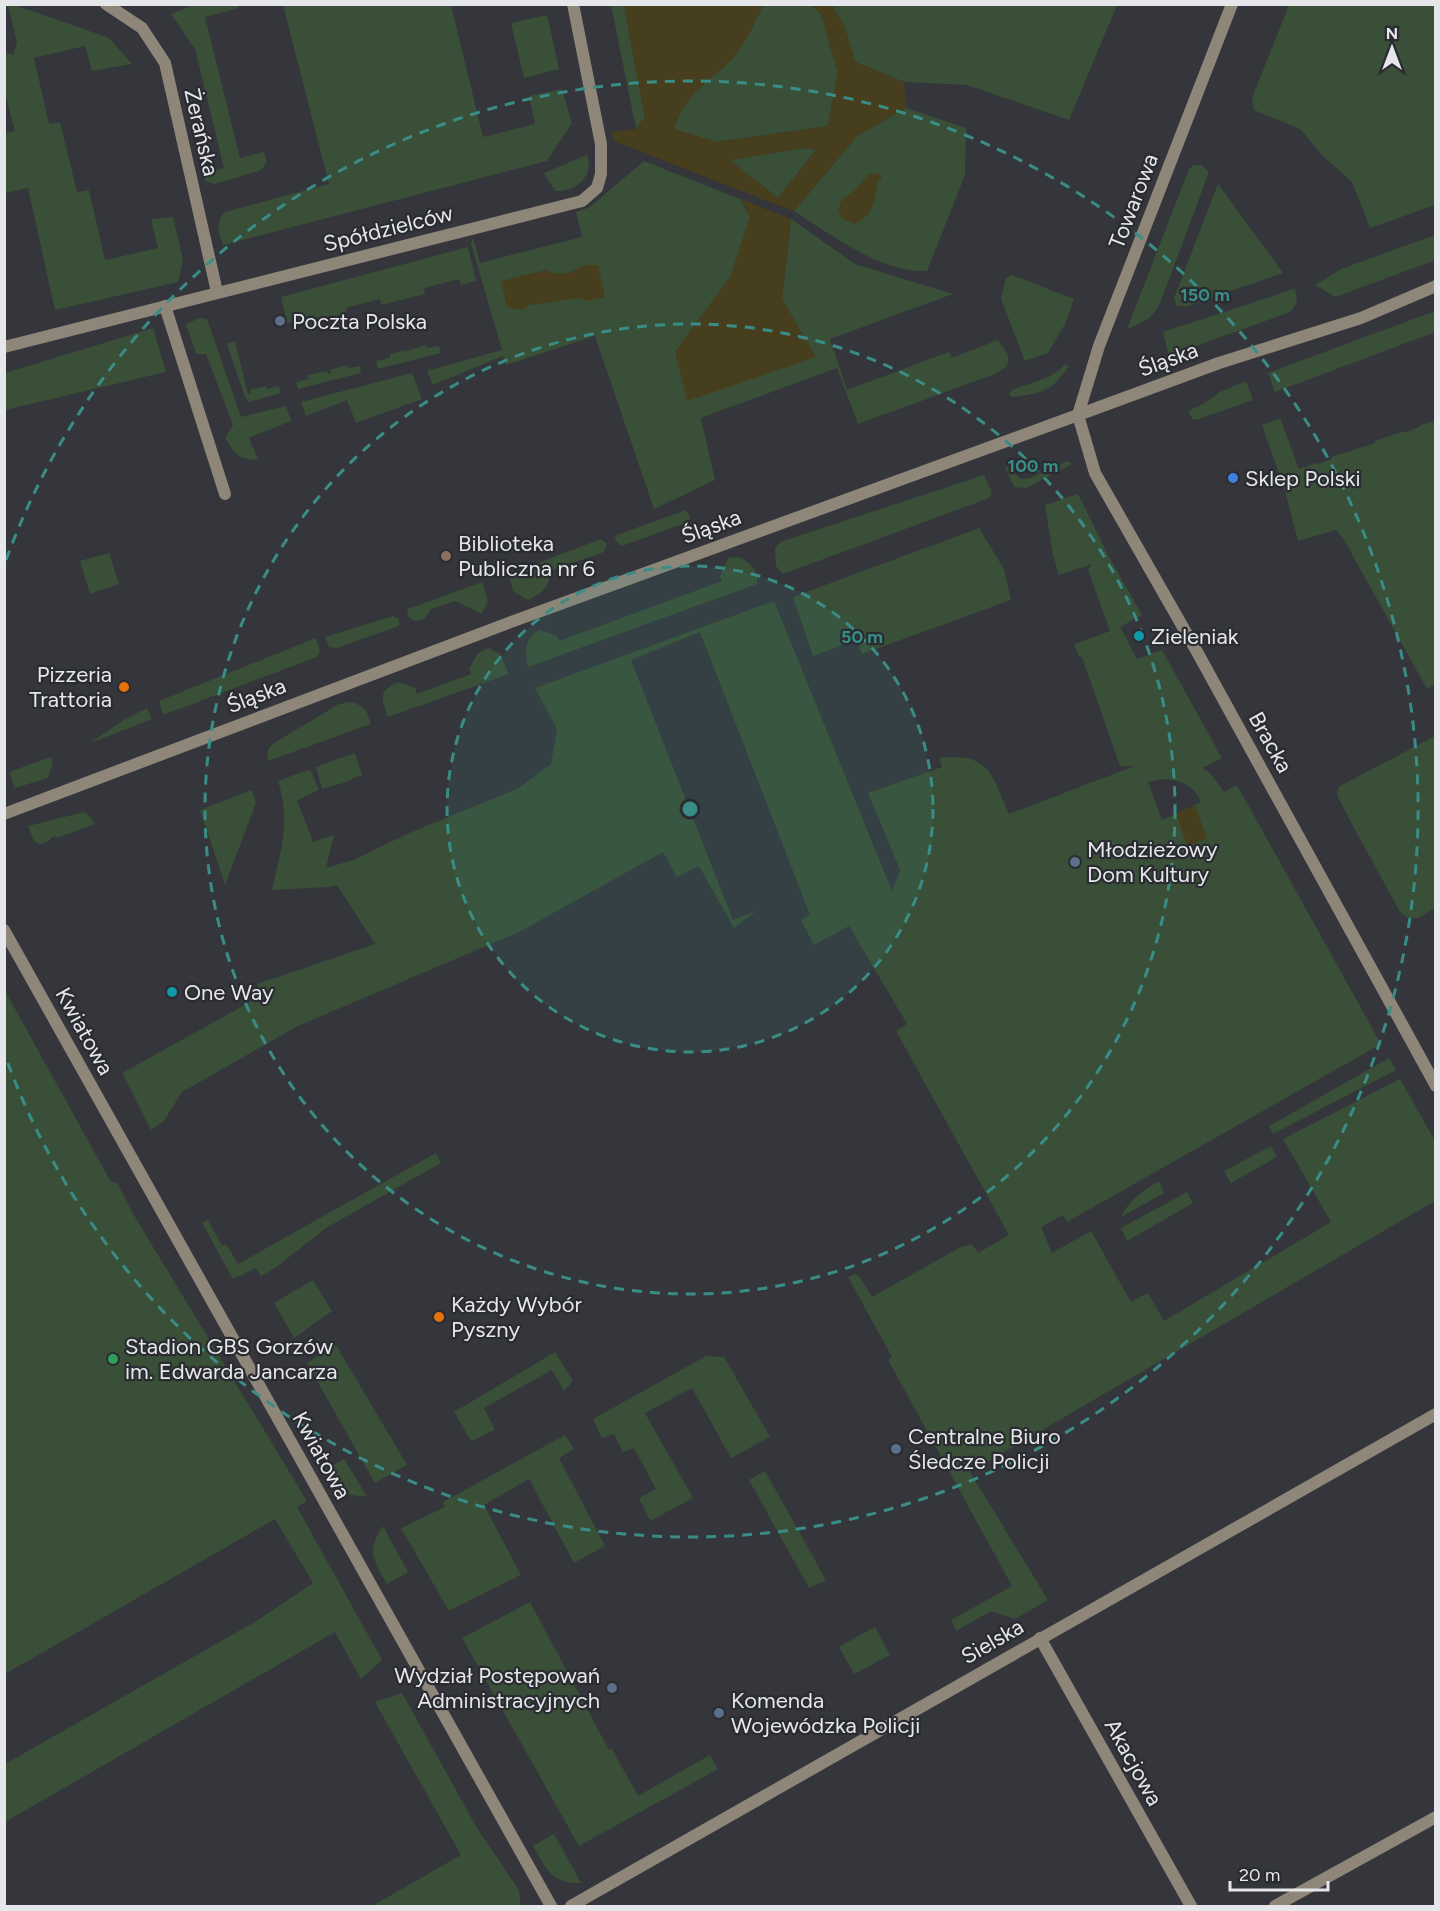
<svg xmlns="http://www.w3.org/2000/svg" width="1440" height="1911" font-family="Figtree,sans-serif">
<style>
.green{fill:#394f37;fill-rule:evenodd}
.sand{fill:#463e1d;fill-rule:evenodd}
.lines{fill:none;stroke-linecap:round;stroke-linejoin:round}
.minor{stroke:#8e8679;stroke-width:12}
.tertiary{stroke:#8e8679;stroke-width:12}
.ring{fill:none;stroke:#3a8d87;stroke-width:3;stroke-dasharray:10 8}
.service-dot{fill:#5c6f8a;stroke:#2a2c31;stroke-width:2}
.shop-dot{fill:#3f7fe0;stroke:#2a2c31;stroke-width:2}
.education-dot{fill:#8d6e63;stroke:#2a2c31;stroke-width:2}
.culture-dot{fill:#0f9aa8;stroke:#2a2c31;stroke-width:2}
.food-dot{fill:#e8710a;stroke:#2a2c31;stroke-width:2}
.leisure-dot{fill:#2e9e5b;stroke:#2a2c31;stroke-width:2}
.labels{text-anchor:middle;stroke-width:4.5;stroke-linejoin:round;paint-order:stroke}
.street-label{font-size:22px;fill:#e6e7ea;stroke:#2a2c31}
.poi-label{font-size:22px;fill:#e6e7ea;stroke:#2a2c31;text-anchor:start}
.centre{fill:#3a8d87;stroke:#2a2c31;stroke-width:3}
.ring-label{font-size:18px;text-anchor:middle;font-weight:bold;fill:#3a8d87;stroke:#2a2c31;stroke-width:4.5;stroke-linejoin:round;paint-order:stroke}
</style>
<rect width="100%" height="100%" fill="#34363b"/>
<g class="green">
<polygon points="8,5 15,5 109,38 132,64 92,71 85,46 34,58 49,124 60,122 77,192 89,190 105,260 158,248 151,219 173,217 183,260 178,282 55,310 28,188 5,193 5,133 15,131 5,93 5,52 13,55 17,43"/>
<polygon points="193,5 238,5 239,8 205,17 240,158 264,152 267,162 261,170 215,184 205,181 203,174 224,168 195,49 171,14"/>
<path d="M283 5H451L483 137 535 124 529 96 562 89 572 123 547 161 223 245C219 232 214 223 225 212L329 184Z"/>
<polygon points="611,5 626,5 624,6 645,117 636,129"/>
<polygon points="763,5 812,5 821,15 838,72 828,126 716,142 674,129 682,108 695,90 734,57 752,28"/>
<polygon points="832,5 1117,5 1069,120 967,85 904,82 855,62 844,25"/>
<polygon points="1289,5 1435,5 1435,205 1370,228 1352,182 1324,157 1300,129 1254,110 1252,98"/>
<polygon points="547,15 559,69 524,78 511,23"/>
<path d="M906 108 966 128 965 175 927 271C881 273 831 235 794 211L857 136Z"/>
<polygon points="803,148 816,150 778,198 729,160"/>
<path d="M587 155C595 176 576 192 555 191L544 173Z"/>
<polygon points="644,161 740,199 750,217 731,276 675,352 782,299 791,219 855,264 953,294 830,339 847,390 949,352 952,358 998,340 1007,353 1009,361 1006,367 995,374 858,424 837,368 701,418 715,480 654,509 595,336 506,365 503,356 433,385 427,371 502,350 471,243 473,238 480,263 582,237 576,212 590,207"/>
<path d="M1194 165H1201L1209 172 1161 301C1152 320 1145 321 1127 329L1189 169Z"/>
<polygon points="1218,184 1283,273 1188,306 1177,306 1174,298"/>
<polygon points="1435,235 1435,260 1336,297 1315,285 1341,269"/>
<polygon points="468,247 476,281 461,285 459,279 424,288 425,294 381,305 380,299 346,308 346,313 301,325 300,320 287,323 281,297"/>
<polygon points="1012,275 1074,299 1065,324 1048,353 1025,361 1001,299 1006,278"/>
<path d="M1294 289C1299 299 1297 304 1290 312L1169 356 1163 332Z"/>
<polygon points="1435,311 1435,332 1275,392 1268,373"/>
<path d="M200 318 207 319 241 417 286 406 291 421 249 438 258 460C238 460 235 453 225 438L233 425 206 354H196L186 324Z"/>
<polygon points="153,328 166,372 5,410 5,373"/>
<polygon points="235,341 248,394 251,393 250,390 266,386 267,389 279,386 281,393 249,402 245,397 227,344"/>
<polygon points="425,345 427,348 439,346 441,353 378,369 376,361 390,358 390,354 407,350 408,353 409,350"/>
<path d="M1065 364 1069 366C1050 393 1043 393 1012 397L1009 394 1012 390C1029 383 1053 379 1065 364Z"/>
<polygon points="347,365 348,368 360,366 361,373 298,389 296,382 308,379 308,375 327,371 328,374 331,373 330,370"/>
<polygon points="412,373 422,399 356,423 347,400 306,416 301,402"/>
<polygon points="1246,381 1253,400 1199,419 1193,420 1188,411 1205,403 1220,392"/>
<polygon points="1280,418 1299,469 1316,463 1317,464 1332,459 1331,457 1375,443 1375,441 1404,431 1405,433 1419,427 1419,426 1432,421 1434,424 1435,424 1435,684 1427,689 1343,538 1336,530 1298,541 1285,491 1262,425"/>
<polygon points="1067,461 1072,464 1026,488 1014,487 1005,467 1011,465 1015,473 1021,479 1030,478"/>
<polygon points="984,475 991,491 991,496 984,500 783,574 776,566 775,548 780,542"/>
<path d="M1078 494 1109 557 1142 615 1120 627 1137 659 1162 650 1222 758 1202 768 1210 773 1224 792 1237 785 1381 1044 1067 1222 1063 1215 1041 1227 1052 1253 1091 1231 1131 1302 1148 1293 1164 1321 1331 1222 1283 1139 1400 1079 1435 1141V1201L970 1472 1048 1600 1015 1619 991 1611 956 1631 951 1620 1012 1586 888 1360 892 1357 848 1277 854 1274 859 1276 872 1297 959 1248 972 1244 978 1253 1009 1235 896 1031 907 1024 849 926 814 945 801 920 810 915 700 632 631 660 733 920 756 911 734 928 699 866 677 877 663 852 519 932 298 1026 182 1092 163 1122 151 1130 122 1073 261 996 257 984 375 944 337 885 329 887 272 890C281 848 291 823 278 781L310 769 319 790 297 800 313 842 334 835 326 868 353 860 407 834 519 788 551 764 557 729 535 688 768 603 774 601 892 891 900 870 868 793 942 767 939 758C991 752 992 776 1009 814L1135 766H1120L1082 657H1079L1074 644 1110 631 1088 570 1092 564 1059 575 1053 555 1045 505ZM1164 779C1181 780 1194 785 1201 802L1162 820 1148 782Z"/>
<polygon points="686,510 690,517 688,522 622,546 614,539 617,535"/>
<polygon points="979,528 1004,569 1011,600 862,654 856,640 813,656 793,597"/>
<path d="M601 539 607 544 604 552 550 571C550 587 542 594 528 600L513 591 509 574Z"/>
<polygon points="109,553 119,584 90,594 80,561"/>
<path d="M738 557C750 562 759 570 757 584L528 667C525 652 524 637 540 630L557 636 559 641 722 581 720 576 728 558Z"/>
<polygon points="482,582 488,601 482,614 455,601 431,609 424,619 414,621 407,615 408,609"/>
<polygon points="393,616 399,619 399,626 337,648 329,647 325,637"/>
<polygon points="316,638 320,651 317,657 163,715 159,701"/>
<path d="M489 648 500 654 509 674 388 717C382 698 377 691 399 682L415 688 417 694 471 674 469 669 478 653Z"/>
<path d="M350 702C365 705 367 711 371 724L268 761C266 752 268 748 274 743L339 704Z"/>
<polygon points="147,708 152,719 90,743 125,719"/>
<polygon points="1435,736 1435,908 1418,918 1408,918 1400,912 1353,826 1338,797 1337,791 1340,786"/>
<polygon points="355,753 362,775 343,783 322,789 316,767"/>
<polygon points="51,757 53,763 48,778 15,788 9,772"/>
<polygon points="252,790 256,803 225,885 200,810"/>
<polygon points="84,812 90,816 95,824 57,838 56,836 50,838 51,840 41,844 34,841 28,826"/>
<polygon points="4,989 111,1182 117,1183 135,1217 307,1501 297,1507 382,1660 361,1679 335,1632 5,1822 5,1764 258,1620 313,1583 275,1519 5,1674"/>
<polygon points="1389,1058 1396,1070 1273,1134 1269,1126"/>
<polygon points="1271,1146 1277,1157 1231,1183 1224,1171"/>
<polygon points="436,1153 441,1163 326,1228 275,1268 261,1276 256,1268 233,1279 202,1223 208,1220 222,1246 226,1244 238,1264"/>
<path d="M1159 1181 1164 1193 1121 1217C1129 1200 1143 1191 1159 1181Z"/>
<polygon points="1187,1192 1193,1203 1127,1241 1121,1228"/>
<polygon points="313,1280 332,1311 294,1338 274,1303"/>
<polygon points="336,1345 407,1465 375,1483 307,1363"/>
<polygon points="555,1352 573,1381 564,1391 552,1370 484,1408 495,1430 471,1441 454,1412"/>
<polygon points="706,1356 724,1357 770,1437 731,1458 692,1388 645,1413 693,1498 650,1521 639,1498 656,1489 634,1448 623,1452 614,1434 602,1438 593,1419"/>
<polygon points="565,1435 574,1449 559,1458 605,1546 574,1563 529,1479 484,1505 521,1575 449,1611 401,1528 445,1507 443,1502"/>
<path d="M344 1459 367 1496C347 1498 333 1487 323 1471Z"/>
<polygon points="765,1471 826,1580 809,1588 749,1480"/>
<path d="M383 1526 408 1572 387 1584C373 1559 366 1552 383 1526Z"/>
<polygon points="530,1602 609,1750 612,1749 638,1796 710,1755 718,1769 579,1846 462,1638"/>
<polygon points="875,1627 890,1655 854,1674 839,1647"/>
<polygon points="402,1693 477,1828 519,1890 521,1906 372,1906 461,1855 375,1702"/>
<path d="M554 1834 581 1883C552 1885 546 1868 533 1846Z"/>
</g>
<g class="sand">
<path d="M626 4 763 5C755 22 746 43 733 58 709 83 685 93 674 129L716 142 828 126 838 72 821 15 812 5H832L844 25 855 62 904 82 906 108 857 136 794 211 772 203 614 141 612 132 636 129 645 117 624 6ZM803 148 816 150 778 198 730 160Z"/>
<path d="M870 173 879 174 882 179 877 182C876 201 872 217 854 224L843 219 838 212C841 195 846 199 856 189 861 183 865 178 870 173Z"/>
<polygon points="741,199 791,219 782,299 816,357 687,401 675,352 731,276 750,217"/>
<path d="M585 265H598L605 297 587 301 580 298 529 305 523 310 507 307 501 281 546 270C560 278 572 272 585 265Z"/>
<polygon points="1195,805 1207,839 1187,846 1176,813"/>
</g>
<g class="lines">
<g class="minor">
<polyline points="106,4 142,28 165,63 217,292"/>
<polyline points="1436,286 1361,318 1219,363 1078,415 1095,473 1196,650 1436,1086"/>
<polyline points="165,306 225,494"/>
<polyline points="4,347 582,201 597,188 601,174 601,144 573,4"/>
<polyline points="4,930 551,1906"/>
<polyline points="1040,1638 1191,1906"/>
<polyline points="571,1906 1436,1414"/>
<polyline points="1275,1906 1436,1817"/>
</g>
<polyline class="tertiary" points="4,814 511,622 1078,415 1099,346 1232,4"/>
</g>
<circle cx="690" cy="809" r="243" fill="#3a8d87" fill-opacity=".12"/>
<g class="ring">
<circle cx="690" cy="809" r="243"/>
<circle cx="690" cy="809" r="485"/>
<path d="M6 560A728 728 0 1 1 6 1058"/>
</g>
<g class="service-dot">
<circle cx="280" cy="321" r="6"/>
<circle cx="1075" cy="862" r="6"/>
<circle cx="896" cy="1449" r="6"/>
<circle cx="612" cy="1688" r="6"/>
<circle cx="719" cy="1713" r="6"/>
</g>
<circle class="shop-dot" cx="1233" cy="478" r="6"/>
<circle class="education-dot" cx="446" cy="556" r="6"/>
<g class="culture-dot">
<circle cx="1139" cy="636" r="6"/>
<circle cx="172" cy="992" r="6"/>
</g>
<g class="food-dot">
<circle cx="124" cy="687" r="6"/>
<circle cx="439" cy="1317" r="6"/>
</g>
<circle class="leisure-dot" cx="113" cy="1359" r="6"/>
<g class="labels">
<g class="street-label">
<text transform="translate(202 132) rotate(77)" y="8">Żerańska</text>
<text transform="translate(1133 201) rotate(-69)" y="8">Towarowa</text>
<text transform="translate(388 228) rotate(-14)" y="8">Spółdzielców</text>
<text transform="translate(1168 359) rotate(-20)" y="8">Śląska</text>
<text transform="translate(711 526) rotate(-20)" y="8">Śląska</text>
<text transform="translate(256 695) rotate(-21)" y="8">Śląska</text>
<text transform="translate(1271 742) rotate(61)" y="8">Bracka</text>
<text transform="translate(85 1031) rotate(61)" y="8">Kwiatowa</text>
<text transform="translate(322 1455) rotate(61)" y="8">Kwiatowa</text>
<text transform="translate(992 1641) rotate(-30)" y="8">Sielska</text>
<text transform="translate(1134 1762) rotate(61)" y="8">Akacjowa</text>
</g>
<g class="poi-label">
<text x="292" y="329">Poczta Polska</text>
<text x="1245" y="486">Sklep Polski</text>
<text x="458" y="551">Biblioteka<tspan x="458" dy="25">Publiczna nr 6</tspan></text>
<text x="1151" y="644">Zieleniak</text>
<text x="112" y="682" text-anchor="end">Pizzeria<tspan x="112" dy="25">Trattoria</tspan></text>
<text x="1087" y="857">Młodzieżowy<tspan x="1087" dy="25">Dom Kultury</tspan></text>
<text x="184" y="1000">One Way</text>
<text x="451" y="1312">Każdy Wybór<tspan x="451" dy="25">Pyszny</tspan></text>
<text x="125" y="1354">Stadion GBS Gorzów<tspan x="125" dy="25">im. Edwarda Jancarza</tspan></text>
<text x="908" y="1444">Centralne Biuro<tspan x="908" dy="25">Śledcze Policji</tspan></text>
<text x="600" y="1683" text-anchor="end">Wydział Postępowań<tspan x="600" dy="25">Administracyjnych</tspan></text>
<text x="731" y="1708">Komenda<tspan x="731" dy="25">Wojewódzka Policji</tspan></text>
</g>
</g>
<circle cx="690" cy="809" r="9" class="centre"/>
<g class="ring-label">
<text x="1205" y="301">150 m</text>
<text x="1033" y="472">100 m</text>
<text x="862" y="643">50 m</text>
</g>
<rect width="1440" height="1911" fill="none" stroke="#e6e7ea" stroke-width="12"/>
<g transform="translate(1392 48)" stroke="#2a2c31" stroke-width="4.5" paint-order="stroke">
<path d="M0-4.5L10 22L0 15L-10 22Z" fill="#e6e7ea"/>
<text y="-9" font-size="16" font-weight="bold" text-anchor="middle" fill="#e6e7ea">N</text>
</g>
<path d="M1230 1881v9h98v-9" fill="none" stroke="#e6e7ea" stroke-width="3"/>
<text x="1239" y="1881" font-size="18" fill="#e6e7ea" stroke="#2a2c31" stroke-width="4.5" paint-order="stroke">20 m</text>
</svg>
